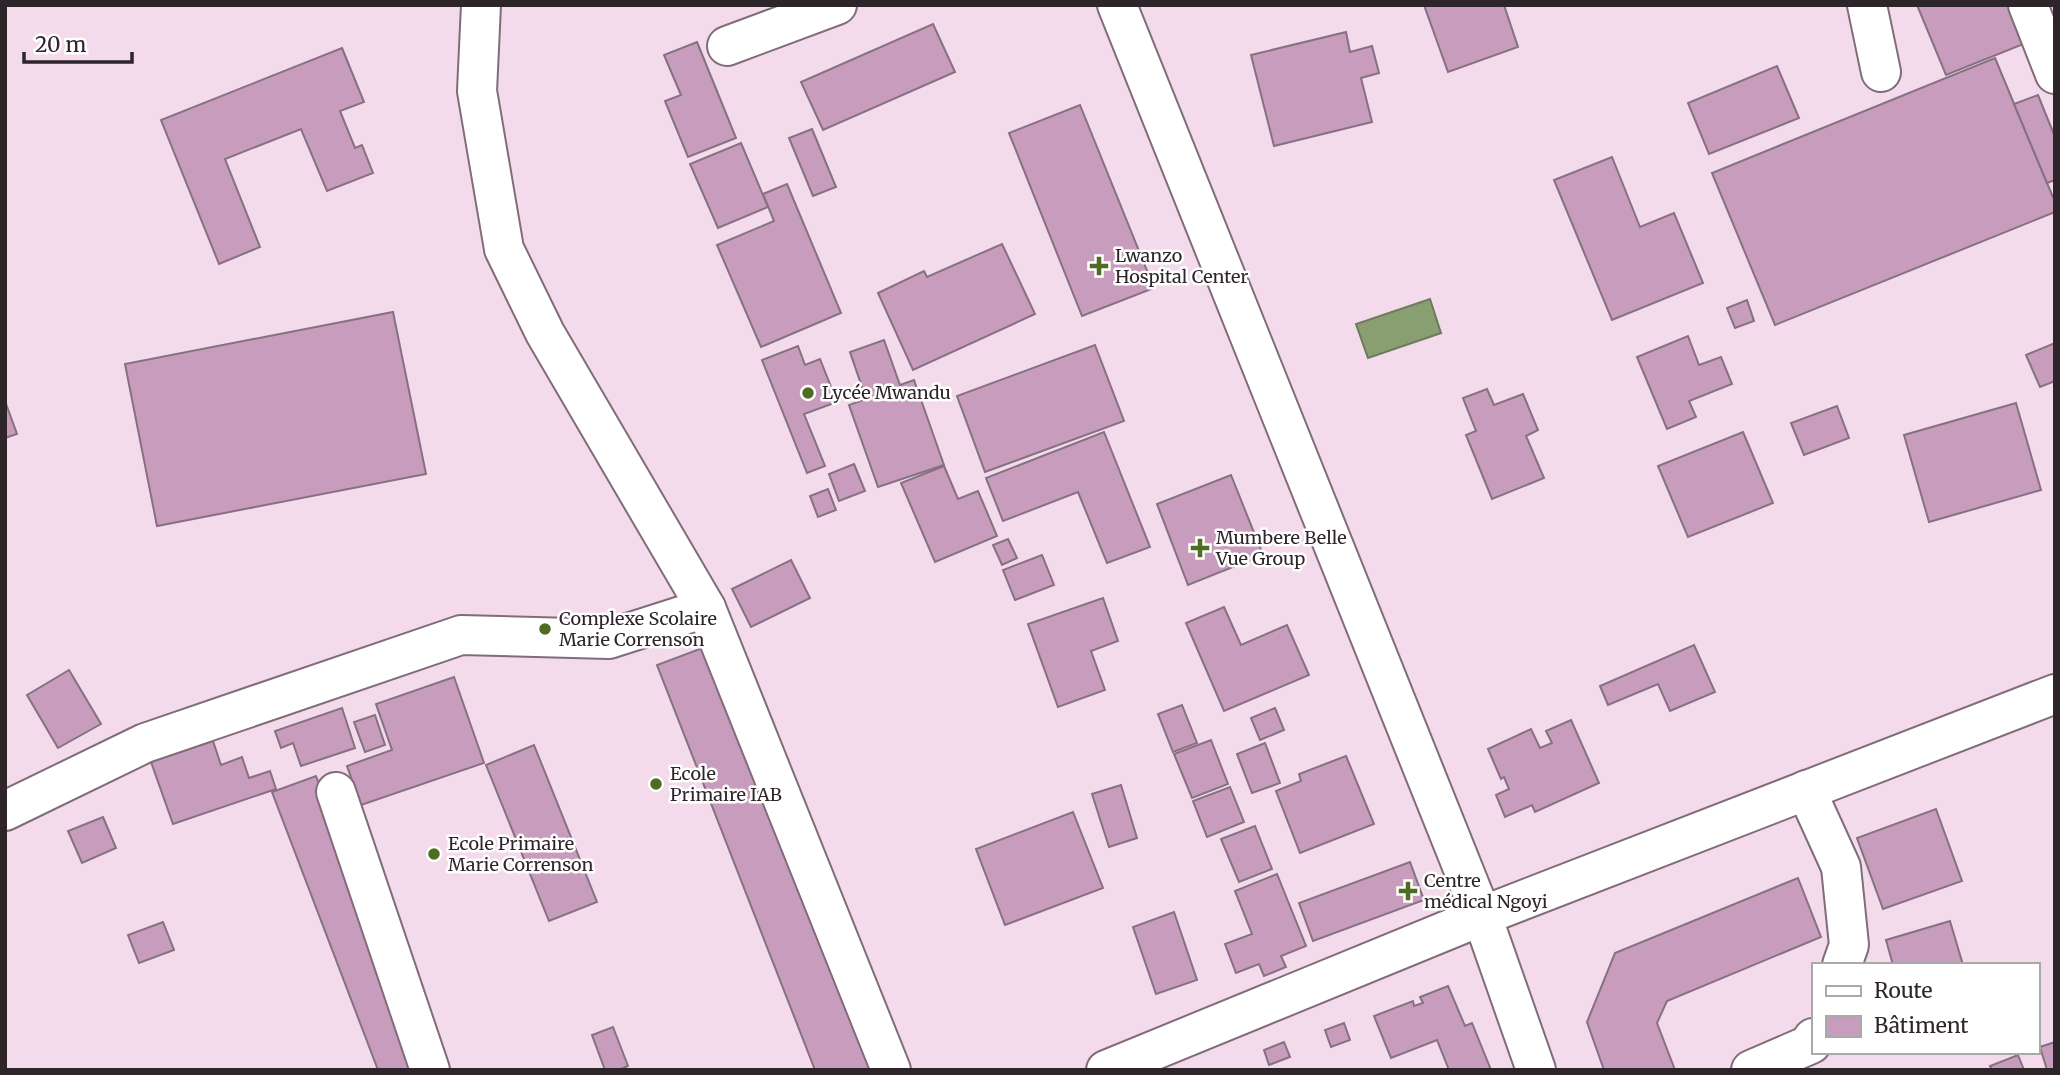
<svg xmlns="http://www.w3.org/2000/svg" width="2060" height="1075" font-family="Merriweather,serif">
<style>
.water{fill:#899e71;stroke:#6e7a5c;stroke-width:2}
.building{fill:#c89cbc;stroke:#867180;stroke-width:2}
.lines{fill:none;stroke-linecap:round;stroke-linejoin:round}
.minor-casing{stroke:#806c7a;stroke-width:42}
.minor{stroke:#fff;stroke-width:38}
.poi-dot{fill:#4f6d22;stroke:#fff;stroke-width:2.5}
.labels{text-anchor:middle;stroke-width:5;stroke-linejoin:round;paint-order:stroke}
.poi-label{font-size:18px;fill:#2e252b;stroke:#fff;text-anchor:start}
</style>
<rect width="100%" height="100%" fill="#f3dbec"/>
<polygon class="water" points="1430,299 1441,333 1368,358 1356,324"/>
<g class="building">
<polygon points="1424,5 1504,5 1518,47 1448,72"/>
<polygon points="1917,5 2010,5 2026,43 1946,75"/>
<polygon points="933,24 955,72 823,130 801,82"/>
<polygon points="1346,32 1350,52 1372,46 1379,73 1361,78 1372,122 1274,146 1251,55"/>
<polygon points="697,42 736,138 688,157 665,101 681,95 664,55"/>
<polygon points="342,48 364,102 340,111 355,148 362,145 373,173 327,191 301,129 225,159 260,247 219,264 161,120"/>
<polygon points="1995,58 2055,202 2055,212 1775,325 1712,173"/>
<polygon points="1777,66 1799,118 1709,154 1688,103"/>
<polygon points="2038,95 2055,137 2055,180 2047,183 2014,104"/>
<polygon points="1080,105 1154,288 1082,316 1009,133"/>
<polygon points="812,129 836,187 813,196 789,138"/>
<polygon points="741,143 768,207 718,228 690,164"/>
<polygon points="1612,157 1640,227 1674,213 1703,283 1612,320 1554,180"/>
<polygon points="787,184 841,313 761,347 717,245 774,221 763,194"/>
<polygon points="1002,244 1035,314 913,370 878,293 924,271 927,277"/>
<polygon points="1747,300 1754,321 1735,328 1727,308"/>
<polygon points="393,312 426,474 157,526 125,364"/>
<polygon points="1688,336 1699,365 1721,357 1732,384 1689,401 1696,417 1667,429 1637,357"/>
<polygon points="884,340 900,385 914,380 944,465 878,487 849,405 866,399 850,352"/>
<polygon points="2055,343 2055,381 2040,387 2026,355"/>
<polygon points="1095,345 1124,421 985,472 957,396"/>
<polygon points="798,346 805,365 820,359 837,402 804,414 825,466 807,473 762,360"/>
<polygon points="1487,389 1494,405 1523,394 1538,430 1526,436 1544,478 1492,499 1466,435 1476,431 1463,398"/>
<polygon points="5,401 17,434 5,438"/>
<polygon points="2016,403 2041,490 1929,522 1904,435"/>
<polygon points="1837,406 1849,438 1804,455 1791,423"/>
<polygon points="1104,432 1150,547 1107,563 1078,492 1003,521 986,478"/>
<polygon points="1743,432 1773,503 1688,537 1658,466"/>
<polygon points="854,464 865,491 839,501 829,474"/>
<polygon points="944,466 958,499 978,491 997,536 935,562 901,483"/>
<polygon points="1231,475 1263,555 1188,585 1157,504"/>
<polygon points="828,489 836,510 818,517 810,496"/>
<polygon points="1008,539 1017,558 1002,565 993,545"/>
<polygon points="1042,555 1054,585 1015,600 1003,570"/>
<polygon points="791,560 810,598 751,627 732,589"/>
<polygon points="1103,598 1118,641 1091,651 1105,690 1058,707 1028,624"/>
<polygon points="1224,607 1241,645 1287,625 1309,675 1224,711 1186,623"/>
<polygon points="1694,645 1715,692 1670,711 1658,684 1608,705 1600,686"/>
<polygon points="705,647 870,1070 815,1070 657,665"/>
<polygon points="69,670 101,724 58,748 27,695"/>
<polygon points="454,677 484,763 361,805 347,766 392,750 376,704"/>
<polygon points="1182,705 1197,743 1173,752 1158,714"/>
<polygon points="342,708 355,748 301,766 293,743 281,748 275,731"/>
<polygon points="1275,708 1284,730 1260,740 1251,718"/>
<polygon points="375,715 385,745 365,752 354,722"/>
<polygon points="1571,720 1599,783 1535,812 1532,805 1505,817 1496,795 1509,789 1504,777 1501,779 1488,749 1531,729 1540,748 1552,743 1546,731"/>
<polygon points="1211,740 1228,784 1192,798 1174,754"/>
<polygon points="213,741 221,765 242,757 249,778 270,771 276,789 173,824 151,762"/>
<polygon points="1265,743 1280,783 1252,793 1237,754"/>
<polygon points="534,745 597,902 549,921 486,765"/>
<polygon points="1346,756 1374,824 1300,853 1276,791 1301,781 1299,774"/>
<polygon points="316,776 427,1067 419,1070 378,1070 272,792"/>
<polygon points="1121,785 1137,838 1109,847 1092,794"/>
<polygon points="1230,787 1244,822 1207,837 1193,801"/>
<polygon points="1936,809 1962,881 1883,909 1857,838"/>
<polygon points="1073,812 1103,888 1005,925 976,849"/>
<polygon points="103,817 116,848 82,863 68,831"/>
<polygon points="1255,826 1272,869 1239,882 1221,839"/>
<polygon points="1410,862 1424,900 1313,941 1299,903"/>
<polygon points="1277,874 1306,946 1281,956 1286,967 1264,976 1259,964 1236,973 1225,944 1252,934 1235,891"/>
<polygon points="1798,878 1821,937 1667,1001 1657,1023 1675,1070 1604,1070 1587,1022 1615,953"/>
<polygon points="1174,912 1197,980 1156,994 1133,927"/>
<polygon points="1950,921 1963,965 1893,965 1886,940"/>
<polygon points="163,922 174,950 139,963 128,935"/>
<polygon points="1448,986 1465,1026 1472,1023 1491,1070 1449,1070 1437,1040 1391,1058 1374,1016 1413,1001 1414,1006 1423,1003 1420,997"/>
<polygon points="1344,1023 1350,1040 1331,1047 1325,1030"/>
<polygon points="613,1027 628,1066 619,1070 605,1070 592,1035"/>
<polygon points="1284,1042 1290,1057 1269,1065 1264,1050"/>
<polygon points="2055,1042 2055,1070 2047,1070 2040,1047"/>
<polygon points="2018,1055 2024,1070 1992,1070 1990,1066"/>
</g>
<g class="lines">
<g class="minor-casing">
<g id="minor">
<polyline points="481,5 477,91 504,249 545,333 706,608 891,1070"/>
<polyline points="1117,5 1482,916 1536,1070"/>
<polyline points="1867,5 1881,72"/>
<polyline points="2028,5 2055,74"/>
<polyline points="727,46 837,5"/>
<polyline points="1806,790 1841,867 1849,945 1842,965"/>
<polyline points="336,792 430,1070"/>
<polyline points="5,811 145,743 461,635 609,639 706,608"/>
<polyline points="1106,1070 1482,916 2055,694"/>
<polyline points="1751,1070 1811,1044 1813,1038"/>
</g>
</g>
<use href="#minor" class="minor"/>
</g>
<g class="poi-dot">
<path d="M1095.5 255.5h7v7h7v7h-7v7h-7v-7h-7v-7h7z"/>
<circle cx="808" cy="393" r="7"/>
<path d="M1196.5 537.5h7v7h7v7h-7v7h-7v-7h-7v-7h7z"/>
<circle cx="545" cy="629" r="7"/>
<circle cx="656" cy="784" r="7"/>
<circle cx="434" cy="854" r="7"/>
<path d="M1404.5 880.5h7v7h7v7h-7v7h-7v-7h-7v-7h7z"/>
</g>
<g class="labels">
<g class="poi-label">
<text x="1115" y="262">Lwanzo<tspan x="1115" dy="21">Hospital Center</tspan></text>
<text x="822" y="399">Lycée Mwandu</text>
<text x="1216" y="544">Mumbere Belle<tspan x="1216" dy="21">Vue Group</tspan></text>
<text x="559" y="625">Complexe Scolaire<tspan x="559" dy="21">Marie Correnson</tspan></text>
<text x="670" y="780">Ecole<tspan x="670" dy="21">Primaire IAB</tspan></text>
<text x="448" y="850">Ecole Primaire<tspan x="448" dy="21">Marie Correnson</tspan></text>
<text x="1424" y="887">Centre<tspan x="1424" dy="21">médical Ngoyi</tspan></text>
</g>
</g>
<rect width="2060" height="1075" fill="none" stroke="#2e252b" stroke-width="14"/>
<rect x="1812" y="963" width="228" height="91" fill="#ffffff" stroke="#aba8aa" stroke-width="2"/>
<rect x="1826" y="986" width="35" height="10" fill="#ffffff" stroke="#aba8aa" stroke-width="2"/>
<text x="1874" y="998" font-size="21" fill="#2e252b">Route</text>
<rect x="1826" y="1016" width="35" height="21" fill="#c89cbc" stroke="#aba8aa" stroke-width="2"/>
<text x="1874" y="1033" font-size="21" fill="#2e252b">Bâtiment</text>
<path d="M24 52v10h108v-10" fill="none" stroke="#2e252b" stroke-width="3.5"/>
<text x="35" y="52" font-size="21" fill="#2e252b" stroke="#ffffff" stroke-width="5" paint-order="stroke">20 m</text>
</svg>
